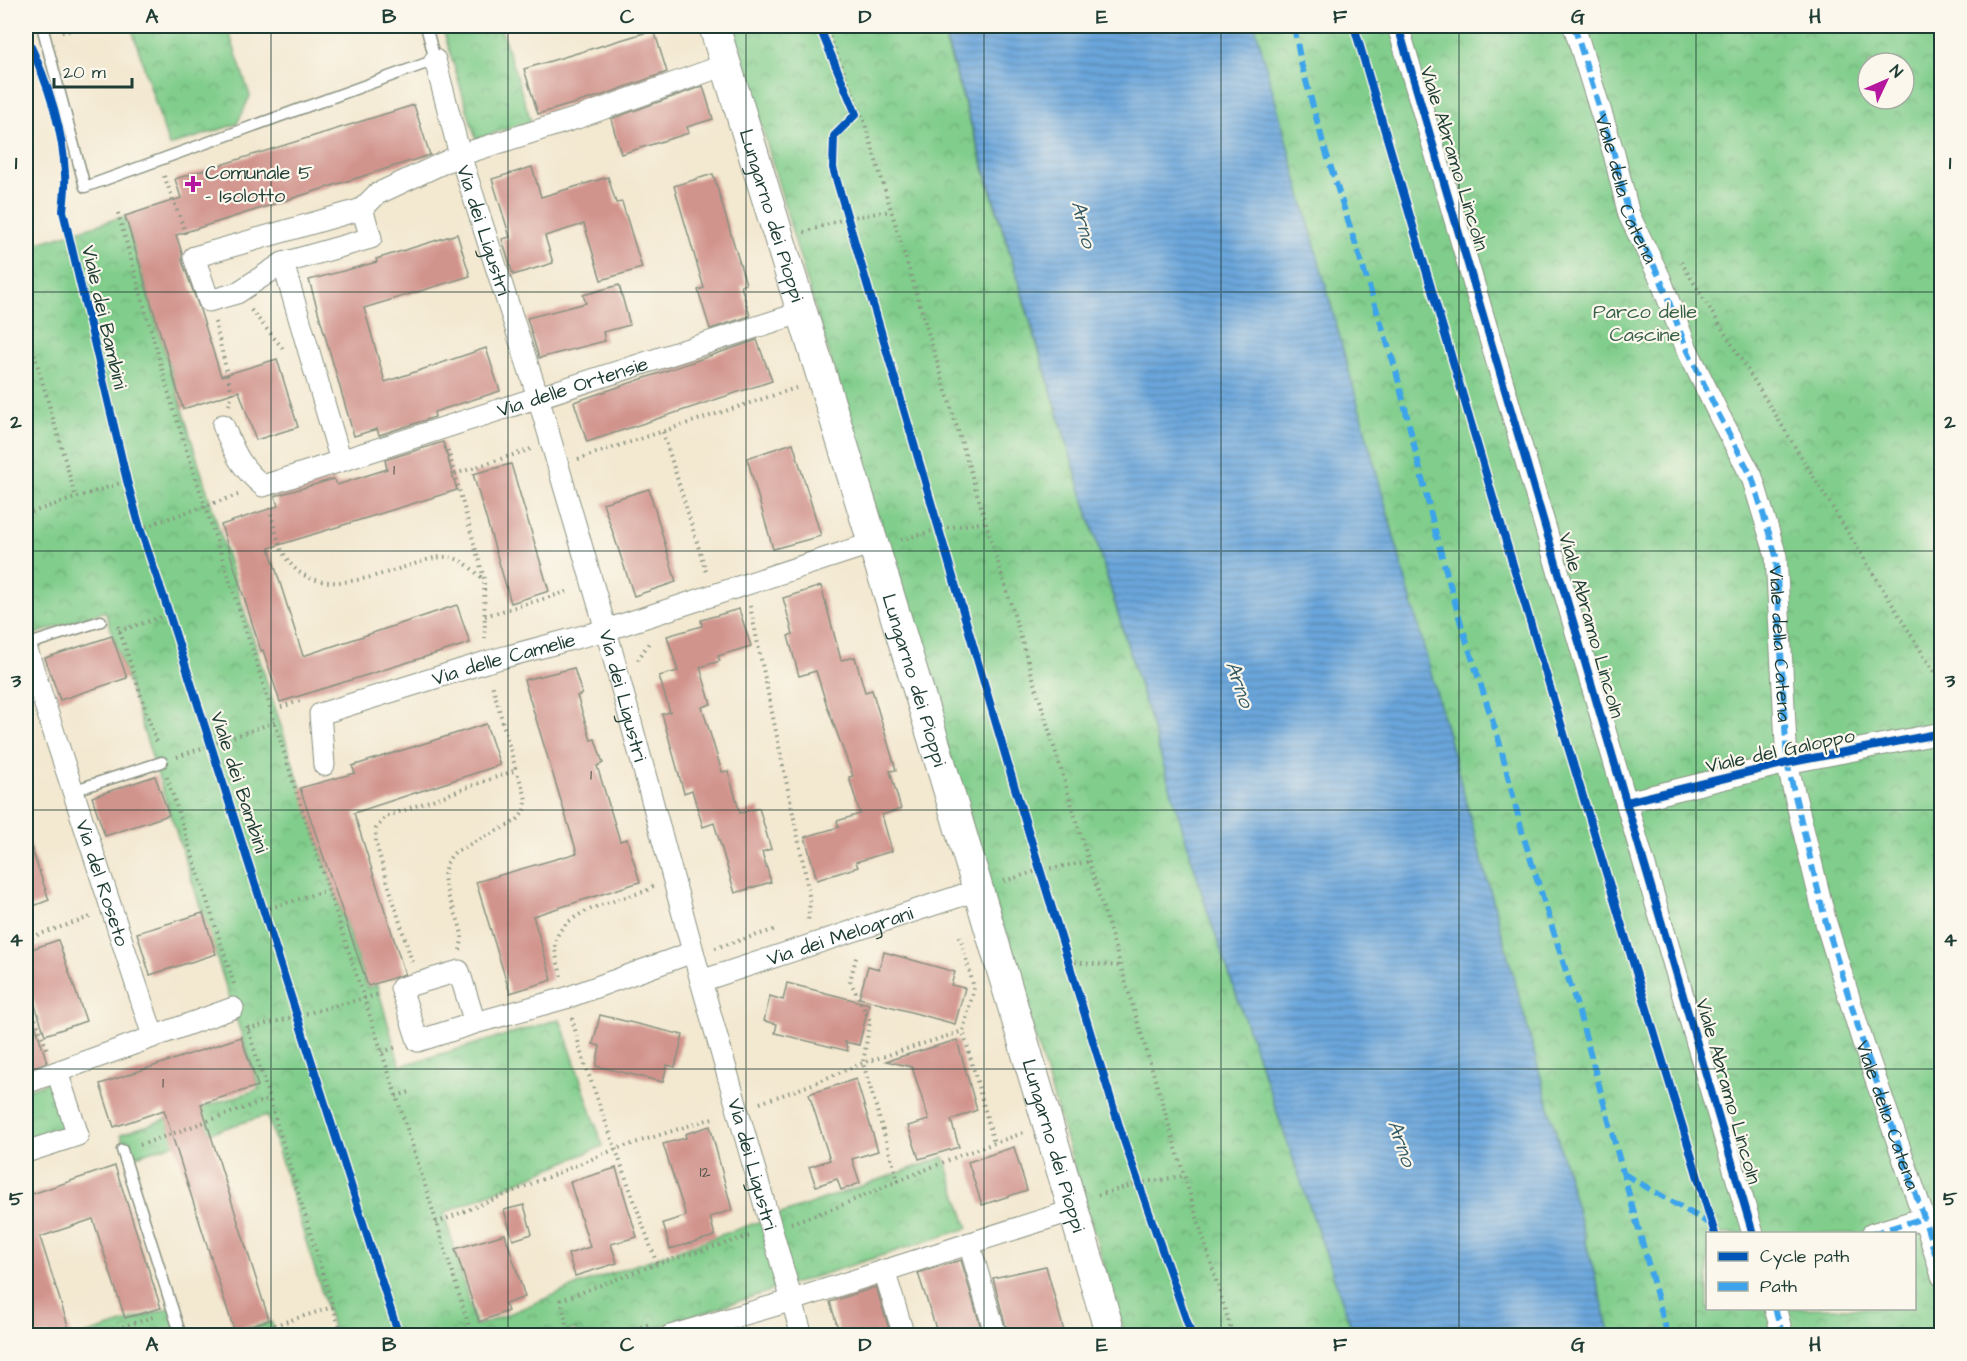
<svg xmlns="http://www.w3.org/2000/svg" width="1967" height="1361" font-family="'Architects Daughter',sans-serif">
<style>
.park{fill:url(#park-crowns);stroke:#508660;stroke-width:1.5;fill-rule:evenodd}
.water{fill:url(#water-rules);stroke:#457288;stroke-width:1.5}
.building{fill:#d1948d}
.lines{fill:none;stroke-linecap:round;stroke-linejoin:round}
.lane-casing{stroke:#899282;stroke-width:13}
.street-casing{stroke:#899282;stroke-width:23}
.secondary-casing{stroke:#899282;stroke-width:32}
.path{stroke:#899282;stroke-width:4;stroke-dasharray:1.5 4.5;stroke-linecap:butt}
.lane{stroke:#fff;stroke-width:10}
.street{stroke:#fff;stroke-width:21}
.secondary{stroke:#fff;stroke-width:30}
.quiet{stroke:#3da4eb;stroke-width:6;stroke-dasharray:12 6;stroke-linecap:butt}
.cycleway-casing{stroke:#fbf7ec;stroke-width:11}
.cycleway{stroke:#0057b8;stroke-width:8}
.grid{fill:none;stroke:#1f3d34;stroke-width:1.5;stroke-opacity:0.55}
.poi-dot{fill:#b5179e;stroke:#fbf7ec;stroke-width:2}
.labels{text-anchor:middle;stroke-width:4.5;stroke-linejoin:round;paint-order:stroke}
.number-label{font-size:16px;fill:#4c534a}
.street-label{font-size:20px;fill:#1f3d34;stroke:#fbf7ec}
.poi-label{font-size:20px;fill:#1f3d34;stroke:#fbf7ec;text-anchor:start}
.park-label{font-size:20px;fill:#38614a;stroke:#fbf7ec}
.water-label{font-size:21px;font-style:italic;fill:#365c66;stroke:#fbf7ec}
.neatline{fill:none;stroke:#1f3d34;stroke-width:2}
.grid-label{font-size:20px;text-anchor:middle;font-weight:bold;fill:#1f3d34}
</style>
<defs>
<pattern id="park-crowns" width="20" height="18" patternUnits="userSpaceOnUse" patternTransform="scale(1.5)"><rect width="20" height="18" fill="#81ce8c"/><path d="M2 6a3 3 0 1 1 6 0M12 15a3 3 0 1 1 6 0" fill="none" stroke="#69a873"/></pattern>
<pattern id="water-rules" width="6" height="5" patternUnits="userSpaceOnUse" patternTransform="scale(1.5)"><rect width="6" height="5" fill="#6ba6db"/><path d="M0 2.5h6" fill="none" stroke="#5788b2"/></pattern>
</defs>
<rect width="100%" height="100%" fill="#fbf7ec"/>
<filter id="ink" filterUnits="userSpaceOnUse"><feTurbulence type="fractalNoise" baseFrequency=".0167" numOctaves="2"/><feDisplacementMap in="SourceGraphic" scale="12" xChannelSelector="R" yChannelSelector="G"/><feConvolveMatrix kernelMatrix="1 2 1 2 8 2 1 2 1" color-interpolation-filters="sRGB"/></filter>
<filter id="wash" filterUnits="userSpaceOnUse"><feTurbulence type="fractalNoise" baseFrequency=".008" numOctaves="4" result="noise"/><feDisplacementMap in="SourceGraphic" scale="24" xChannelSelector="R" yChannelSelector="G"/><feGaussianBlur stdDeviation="1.35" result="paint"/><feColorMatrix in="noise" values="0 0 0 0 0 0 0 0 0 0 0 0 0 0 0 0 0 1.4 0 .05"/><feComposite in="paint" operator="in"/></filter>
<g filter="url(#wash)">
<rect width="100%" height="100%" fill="#f3e8d0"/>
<g class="park">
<polygon points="131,26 227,26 250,96 237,124 169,146"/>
<polygon points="442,26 500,26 531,121 476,139"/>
<polygon points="733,26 941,26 1208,913 1354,1335 1125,1335 799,255"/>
<path d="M1255 26H1941V1335H1611ZM1868 63H1904V99H1868ZM1708 1234H1914V1308H1708Z"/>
<path d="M125 216C200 475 281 732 367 988L377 985 400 1066 560 1019 603 1146 444 1213 476 1326 509 1314 578 1285 944 1157 968 1228 633 1335H578L575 1329 557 1336 335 1335 267 1115 129 1158 121 1134 259 1089 105 611 26 637V247Z"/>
<polygon points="53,1080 70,1131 26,1146 26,1090"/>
<polygon points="177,1306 186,1335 81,1336"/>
<polygon points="271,1322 276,1335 228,1335"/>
</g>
<polygon class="water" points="942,26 1255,26 1611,1335 1354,1335 1208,913"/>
<g id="blocks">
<g class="building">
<polygon points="654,30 667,72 603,95 538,114 524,69"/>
<polygon points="703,86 713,119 687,127 689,133 621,154 611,119"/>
<polygon points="414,105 430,155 176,235 182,253 182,261 200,310 221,376 277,359 298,427 256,440 239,391 183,409 125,216 181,198 175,179"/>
<polygon points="532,167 541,197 608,177 616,203 622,202 642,268 601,280 584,224 545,236 553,263 513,275 502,239 510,237 492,179"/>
<polygon points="713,174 746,284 741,286 750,316 710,329 698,290 704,288 674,186"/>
<polygon points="457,234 470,276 364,308 385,382 486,348 500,391 434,412 435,417 379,435 377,429 354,436 309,280 377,262 376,259"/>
<polygon points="619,285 630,325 603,332 605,341 539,358 527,318 586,303 583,295"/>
<polygon points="757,340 772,381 587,442 574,402"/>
<polygon points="443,442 457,490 269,548 303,656 457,605 470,643 280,702 263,650 261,651 221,525 278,506 275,496 334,479 337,485 387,469 385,460"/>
<polygon points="793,443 821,536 773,549 747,458"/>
<polygon points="511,464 549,591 511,603 473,474"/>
<polygon points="649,489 676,582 634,596 603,503"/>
<polygon points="821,586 841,660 855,657 865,692 872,690 896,770 890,771 901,809 882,815 892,851 856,862 858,867 817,880 805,837 839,827 837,821 860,814 849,777 853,776 828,709 816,671 799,676 788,636 793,634 783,598"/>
<polygon points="739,609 751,646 718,656 720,661 700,667 711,704 702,707 722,772 728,771 740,813 759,808 771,849 762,852 771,882 735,893 714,823 703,827 692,790 684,793 662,714 670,712 659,676 678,671 667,636 702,626 701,620"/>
<polygon points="112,636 127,678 60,700 45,658"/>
<polygon points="574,668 582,694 577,696 591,740 595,739 603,763 597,766 620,841 627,839 640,882 533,916 552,980 510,993 476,882 577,853 524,680"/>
<polygon points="486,724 500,765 354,813 405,974 368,986 300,788 355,773 352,766"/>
<polygon points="155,776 169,815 105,836 92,797"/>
<polygon points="29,841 49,900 26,909 26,842"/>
<polygon points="203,913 216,954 150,975 137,933"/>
<polygon points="58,940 86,1021 45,1035 26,978 26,951"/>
<polygon points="884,952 955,972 951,985 965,988 955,1024 859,998 868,966 879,969"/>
<polygon points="787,983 869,1004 859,1045 845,1042 848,1051 775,1033 777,1024 764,1021 770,996 783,1000"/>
<polygon points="26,1009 30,1009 47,1062 26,1070"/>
<polygon points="600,1015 683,1035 675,1067 667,1065 663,1082 596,1066 600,1046 593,1044"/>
<polygon points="241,1037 258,1086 201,1104 269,1320 234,1330 164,1110 114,1127 100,1084"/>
<polygon points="957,1040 977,1110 951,1120 959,1147 919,1159 908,1126 929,1120 912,1067 886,1061"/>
<polygon points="856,1079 878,1151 852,1159 860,1183 841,1190 837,1179 816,1186 809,1167 830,1160 809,1094"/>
<polygon points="710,1126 732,1210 710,1217 715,1236 670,1249 663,1223 686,1216 663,1144 686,1138 685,1134"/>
<polygon points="1014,1147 1027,1190 982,1205 968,1162"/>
<polygon points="115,1166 161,1308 125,1318 93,1219 40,1237 71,1335 31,1335 26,1318 26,1196"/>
<polygon points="616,1168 637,1237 611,1244 617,1263 575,1276 568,1254 590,1247 570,1182"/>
<polygon points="524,1205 532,1234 513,1240 504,1210"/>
<polygon points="505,1234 525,1297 505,1304 508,1311 479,1322 455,1249"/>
<polygon points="961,1260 983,1335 938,1335 918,1273"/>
<polygon points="1046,1266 1065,1335 1008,1335 993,1278"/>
<polygon points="876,1287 891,1335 840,1335 830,1302"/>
</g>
</g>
</g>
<g filter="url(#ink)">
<use href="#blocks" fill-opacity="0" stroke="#899282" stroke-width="1.5"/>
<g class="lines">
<g class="lane-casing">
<g id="lane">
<polyline points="42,26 85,187 435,60 426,26"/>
<polyline points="26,645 101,621"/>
<polyline points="72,791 162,762"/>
<polyline points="122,1150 181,1336"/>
</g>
</g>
<g class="street-casing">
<g id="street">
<polyline points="1398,26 1753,1234"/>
<path id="s1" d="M1574 26 1614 154 1629 215 1660 278 1686 347 1720 417 1752 477 1776 556 1787 763 1826 923 1863 1043 1924 1218 1942 1276"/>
<path id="s2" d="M435 60 460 155 538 397 606 630 701 981 802 1336"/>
<polygon points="362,209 371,238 283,263 237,293 209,301 194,257"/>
<polyline points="362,209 377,194 460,155 577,118 725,65"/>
<polyline points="283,263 341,461"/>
<path id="s3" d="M223 425C235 453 239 466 263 486L803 312"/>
<path id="s4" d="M26 647 153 1036"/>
<path id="s5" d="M324 765 320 714 486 662 606 630 873 543"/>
<polyline points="1627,802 1787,763 1942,733"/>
<path id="s6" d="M701 981 978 890"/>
<polyline points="475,1023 418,1041 401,988 459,971 475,1023 566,998 693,952"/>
<polyline points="26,1083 233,1008"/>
<polyline points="26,1152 78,1135 57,1072"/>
<polyline points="1872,1234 1924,1218"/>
<polyline points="969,1243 996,1336"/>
<polyline points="884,1270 904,1336"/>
<polyline points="1775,1308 1783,1336"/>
<polyline points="670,1336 790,1301 1074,1210"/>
</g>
</g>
<g class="secondary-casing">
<g id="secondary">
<path id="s7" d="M714 26 929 725 1111 1336"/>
</g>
</g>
<g class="path">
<polyline points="825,26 864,121 1233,1336"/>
<polyline points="62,32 95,26"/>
<polyline points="164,176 187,236"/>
<polyline points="118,213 173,408 256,661 295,788 412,1144 472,1336"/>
<polyline points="804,232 847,218 891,211"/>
<polyline points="1681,262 1942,685"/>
<polyline points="251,310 284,350"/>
<polyline points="26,313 34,353 76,498"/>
<polyline points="215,322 232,394 229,405"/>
<polyline points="663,432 707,575"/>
<polyline points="448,450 484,579 485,638"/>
<polyline points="578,459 796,388"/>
<polyline points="455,474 531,449"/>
<path d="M270 508C273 521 276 535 281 548 304 602 366 579 408 566 421 562 439 554 453 558 465 561 474 571 483 579"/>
<polyline points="26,514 127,481"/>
<polyline points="140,528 238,495"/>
<polyline points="901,540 939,529 985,522"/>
<polyline points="750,606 804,867 810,901 808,922"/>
<polyline points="485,616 570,591"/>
<polyline points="118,626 157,744"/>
<polyline points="119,631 170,614"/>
<polyline points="638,660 650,641"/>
<polyline points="281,707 300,701"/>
<polyline points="177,757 275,722"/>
<polyline points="167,777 235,987"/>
<polyline points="1004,881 1040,870 1088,862"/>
<polyline points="264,910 328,890"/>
<polyline points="960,936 974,988 963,1031 994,1143"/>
<polyline points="26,939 90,917"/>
<polyline points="715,948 777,929"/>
<path d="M460 950C461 946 462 940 462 936 458 906 429 878 455 852L516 821C534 804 523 791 516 770"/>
<polyline points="412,962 376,844 376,829 385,817 516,770 492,684"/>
<polyline points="1069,962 1120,966"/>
<path d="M561 976C559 967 556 957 555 948 554 912 619 900 646 891L653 886"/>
<polyline points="26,1012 35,1018 48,1052"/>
<polyline points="572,1018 582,1056 657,1264"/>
<polyline points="247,1026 342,1336"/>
<polyline points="248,1029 380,994"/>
<polyline points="382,1052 397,1047"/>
<polyline points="396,1096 410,1092"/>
<polyline points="760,1103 810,1085 863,1063 963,1031"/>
<polyline points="140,1145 270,1099"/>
<polyline points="898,1181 961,1155 1023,1133"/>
<polyline points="1098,1195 1139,1183 1184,1176"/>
<polyline points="436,1223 616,1149 716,1117"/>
<polyline points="791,1223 835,1208 898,1181 863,1063 870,1021 850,981 857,954"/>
<polyline points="94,1336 156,1316"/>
<polyline points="240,1336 333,1307"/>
<polyline points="569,1336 561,1300 657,1264 750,1236"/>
<polyline points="612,1336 650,1324"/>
</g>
<use href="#lane" class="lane"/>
<use href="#street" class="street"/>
<use href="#secondary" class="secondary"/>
<g class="quiet">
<polyline points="1294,26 1301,63 1324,146 1395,367 1437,539 1462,627 1499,741 1523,835 1578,1009 1668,1336"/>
<polyline points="1574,26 1614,154 1629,215 1660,278 1686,347 1720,417 1752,477 1776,556 1787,763 1826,923 1863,1043 1924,1218 1942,1276"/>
<polyline points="1624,1174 1712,1225"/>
<polyline points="1872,1234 1924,1218"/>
<polyline points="1775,1308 1783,1336"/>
</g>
<g class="cycleway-casing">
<g id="cycleway">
<polyline points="819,26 856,114 834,136 833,168 1014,785 1121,1132 1192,1336"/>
<polyline points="1354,26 1501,525 1715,1234"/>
<polyline points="1398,26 1753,1234"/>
<path d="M26 36C46 78 63 127 65 174 66 186 64 199 63 211L127 481 140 528 164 598 399 1336"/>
<polyline points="1627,802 1787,763 1942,733"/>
</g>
</g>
<use href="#cycleway" class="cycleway"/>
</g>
</g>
<path class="grid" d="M271 26V1336M508 26V1336M746 26V1336M984 26V1336M1221 26V1336M1459 26V1336M1696 26V1336M26 292H1942M26 551H1942M26 810H1942M26 1069H1942"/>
<path class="poi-dot" d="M190 175h6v6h6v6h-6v6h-6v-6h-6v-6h6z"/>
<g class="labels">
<g class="number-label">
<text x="394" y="475">1</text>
<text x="591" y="780">1</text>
<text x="163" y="1088">1</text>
<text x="705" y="1177">12</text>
</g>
<g class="street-label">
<text transform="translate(1455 158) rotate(73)" y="7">Viale Abramo Lincoln</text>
<text dy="7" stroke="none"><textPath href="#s1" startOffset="171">Viale della Catena</textPath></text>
<text dy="7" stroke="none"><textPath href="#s7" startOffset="198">Lungarno dei Pioppi</textPath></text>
<text dy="7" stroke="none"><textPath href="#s2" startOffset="177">Via dei Ligustri</textPath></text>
<text transform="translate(105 317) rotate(77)" y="7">Viale dei Bambini</text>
<text dy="7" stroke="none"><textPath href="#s3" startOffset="399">Via delle Ortensie</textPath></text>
<text transform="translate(1592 625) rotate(74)" y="7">Viale Abramo Lincoln</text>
<text dy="7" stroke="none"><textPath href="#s1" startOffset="657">Viale della Catena</textPath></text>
<text dy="7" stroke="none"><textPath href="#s5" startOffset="243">Via delle Camelie</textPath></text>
<text dy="7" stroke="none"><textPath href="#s7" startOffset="684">Lungarno dei Pioppi</textPath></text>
<text dy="7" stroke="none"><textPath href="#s2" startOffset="663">Via dei Ligustri</textPath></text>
<text transform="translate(1780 750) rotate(-12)" y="7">Viale del Galoppo</text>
<text transform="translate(240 782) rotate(72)" y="7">Viale dei Bambini</text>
<text dy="7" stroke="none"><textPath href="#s4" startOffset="248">Via del Roseto</textPath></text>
<text dy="7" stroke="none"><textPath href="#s6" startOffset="146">Via dei Melograni</textPath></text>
<text transform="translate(1729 1091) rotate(74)" y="7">Viale Abramo Lincoln</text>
<text dy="7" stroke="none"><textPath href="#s1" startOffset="1143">Viale della Catena</textPath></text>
<text dy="7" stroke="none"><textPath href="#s7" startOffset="1170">Lungarno dei Pioppi</textPath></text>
<text dy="7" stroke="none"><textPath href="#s2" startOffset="1149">Via dei Ligustri</textPath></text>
</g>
<g class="poi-label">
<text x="205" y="179">Comunale 5<tspan x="205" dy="23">- Isolotto</tspan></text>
</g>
<g class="park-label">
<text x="1645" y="318">Parco delle<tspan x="1645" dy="23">Cascine</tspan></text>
</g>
<g class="water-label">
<text transform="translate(1084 224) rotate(76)" y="7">Arno</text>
<text transform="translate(1240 684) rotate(71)" y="7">Arno</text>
<text transform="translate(1402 1143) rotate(71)" y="7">Arno</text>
</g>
</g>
<rect width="1967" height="1361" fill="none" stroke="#fbf7ec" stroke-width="66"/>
<rect x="1706" y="1232" width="210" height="78" fill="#fbf7ec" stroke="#a3ada2" stroke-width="1.5"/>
<rect x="1718" y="1252" width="30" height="9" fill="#0057b8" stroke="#a3ada2" stroke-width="1.5"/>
<text x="1760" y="1262" font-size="18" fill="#1f3d34">Cycle path</text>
<rect x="1718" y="1282" width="30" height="9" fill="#3da4eb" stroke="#a3ada2" stroke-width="1.5"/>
<text x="1760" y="1292" font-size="18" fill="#1f3d34">Path</text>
<g transform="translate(1886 81) rotate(46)"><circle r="28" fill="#fbf7ec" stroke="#a3ada2" stroke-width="1.5"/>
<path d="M0-4.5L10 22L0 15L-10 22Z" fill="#b5179e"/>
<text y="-9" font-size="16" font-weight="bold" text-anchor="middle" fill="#1f3d34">N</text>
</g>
<path d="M54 78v9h78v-9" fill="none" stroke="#1f3d34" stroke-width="3"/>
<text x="63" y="78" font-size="18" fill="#1f3d34" stroke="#fbf7ec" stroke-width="4.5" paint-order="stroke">20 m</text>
<rect x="33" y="33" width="1901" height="1295" class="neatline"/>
<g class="grid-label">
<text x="152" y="23">A</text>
<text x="389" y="23">B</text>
<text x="627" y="23">C</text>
<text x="865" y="23">D</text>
<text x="1102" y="23">E</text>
<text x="1340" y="23">F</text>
<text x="1578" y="23">G</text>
<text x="1815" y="23">H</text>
<text x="16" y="169">1</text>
<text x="1950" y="169">1</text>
<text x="16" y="428">2</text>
<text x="1950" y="428">2</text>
<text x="16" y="687">3</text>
<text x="1950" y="687">3</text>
<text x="16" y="946">4</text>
<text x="1950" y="946">4</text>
<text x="16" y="1205">5</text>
<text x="1950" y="1205">5</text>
<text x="152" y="1351">A</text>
<text x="389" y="1351">B</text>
<text x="627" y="1351">C</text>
<text x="865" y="1351">D</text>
<text x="1102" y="1351">E</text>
<text x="1340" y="1351">F</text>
<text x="1578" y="1351">G</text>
<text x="1815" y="1351">H</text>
</g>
</svg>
